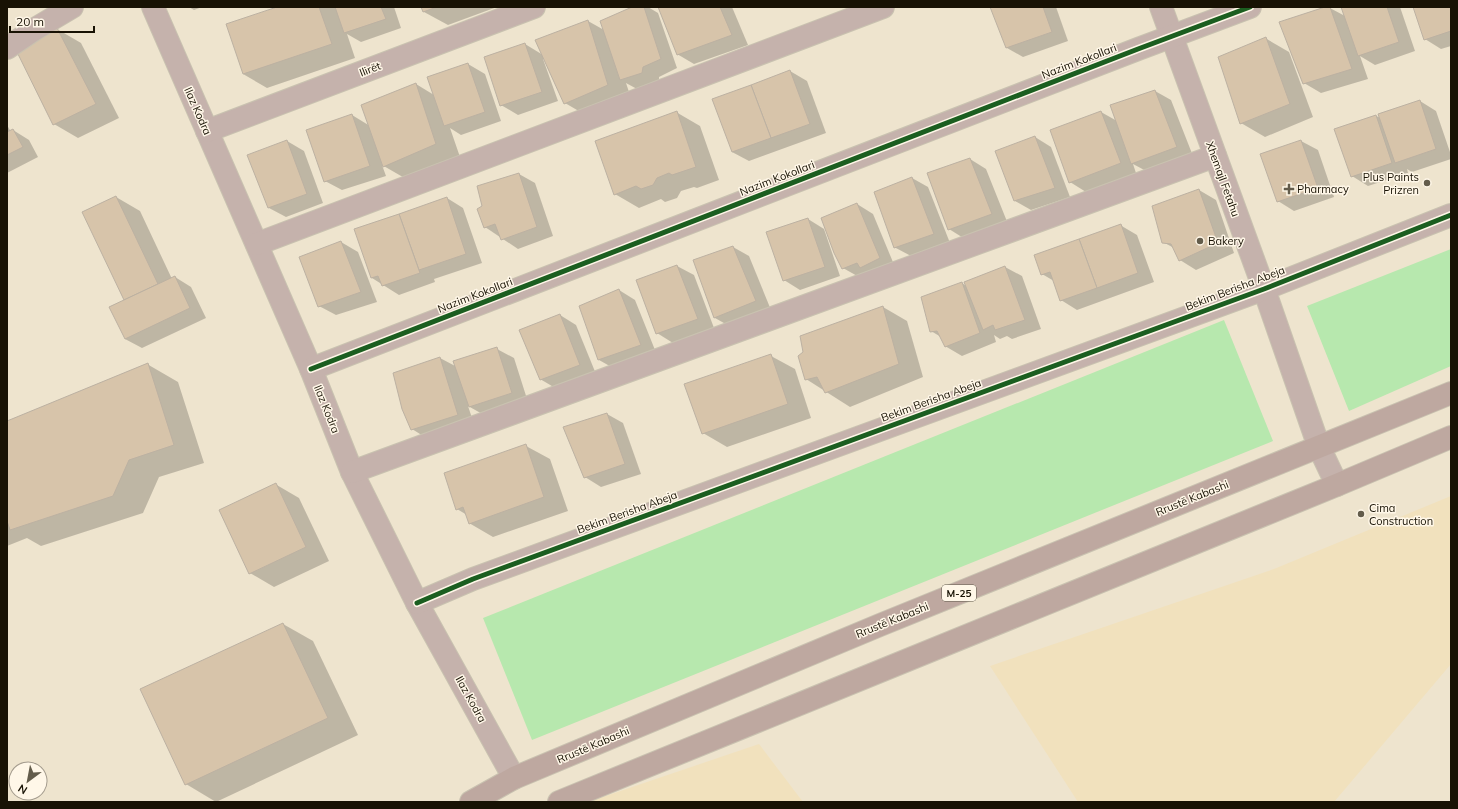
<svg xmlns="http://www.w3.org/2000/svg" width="1458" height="809" font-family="Mulish,sans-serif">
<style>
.built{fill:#f1e1bd}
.green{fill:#b7e8ae}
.shadow{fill:#0003}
.building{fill:#d7c4aa;stroke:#bcb1a2}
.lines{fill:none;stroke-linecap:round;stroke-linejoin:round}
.minor-casing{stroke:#c9c2b0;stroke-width:24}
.major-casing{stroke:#c9c2b0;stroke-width:24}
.minor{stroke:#c5b2ac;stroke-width:22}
.major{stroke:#bea8a0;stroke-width:22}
.cycleway-casing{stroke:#fff7e8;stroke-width:8}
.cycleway{stroke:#1b5e20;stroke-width:5}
.poi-dot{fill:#635c4b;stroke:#fff7e8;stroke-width:1.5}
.labels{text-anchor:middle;stroke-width:3;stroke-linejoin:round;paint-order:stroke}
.shield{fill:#fff7e8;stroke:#5d5748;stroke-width:1}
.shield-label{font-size:10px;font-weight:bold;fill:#181204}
.street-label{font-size:11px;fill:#181204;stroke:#fff7e8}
.poi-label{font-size:11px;fill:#181204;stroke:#fff7e8;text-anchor:start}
</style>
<rect width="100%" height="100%" fill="#eee4ce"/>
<g class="built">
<polygon points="1451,496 1451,664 1334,802 1078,802 990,666 1274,569"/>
<polygon points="759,744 803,802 588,802"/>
</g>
<g class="green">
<polygon points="1451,249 1451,366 1349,411 1307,306"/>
<polygon points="1224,320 1273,441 532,740 483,618"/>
</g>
<g class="shadow">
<polygon points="189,7 202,7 194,10"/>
<polygon points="280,7 394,7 401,28 361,42 347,34 355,58 267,88 243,74"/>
<polygon points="422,7 497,7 448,25 424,12"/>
<polygon points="634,7 648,7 658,13 677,68 659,77 659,83 637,89 626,83 631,98 589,117 565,103 545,59 543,59 558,101 518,115 501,105 525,44 543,55 588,21 604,30"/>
<polygon points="660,7 732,7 748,45 694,64 677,54"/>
<polygon points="991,7 1056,7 1068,41 1023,57 1007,48"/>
<polygon points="1328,7 1345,16 1344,7 1400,7 1415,51 1375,65 1360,56 1368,79 1321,93 1304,83"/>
<polygon points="1414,7 1451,7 1451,46 1441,49 1425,39"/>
<polygon points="57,29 81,43 119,118 78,138 54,124"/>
<polygon points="1265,38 1289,52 1313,117 1265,137 1241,123"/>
<polygon points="468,64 485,74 501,121 461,135 450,128 460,157 408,180 382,165 386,176 342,190 325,181 352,115 370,126 416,84 434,95"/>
<polygon points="790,71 807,81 826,133 749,161 732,152"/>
<polygon points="1155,91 1171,100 1193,156 1148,172 1133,164 1136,173 1086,192 1070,182 1101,112 1117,121"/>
<polygon points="1420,101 1436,111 1451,155 1451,159 1412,172 1407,169 1408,173 1368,186 1352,176 1376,116 1381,118"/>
<polygon points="676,112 700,126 719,180 697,188 694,187 681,191 677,198 665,202 661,199 639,208 615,194"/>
<polygon points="7,125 11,132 13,130 29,140 38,157 7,173"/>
<polygon points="1035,137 1051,147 1070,197 1031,210 1015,201"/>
<polygon points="287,141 304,151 323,203 286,217 269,208"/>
<polygon points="1301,141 1318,150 1334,197 1294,211 1278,201 1261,154"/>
<polygon points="970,159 986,169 1008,224 965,239 949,229"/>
<polygon points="519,174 535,183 553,236 518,249 485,227"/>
<polygon points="912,178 928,187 950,243 911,256 894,247"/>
<polygon points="1199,190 1216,200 1234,253 1196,270 1180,260 1174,248 1163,242"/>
<polygon points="116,197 140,211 172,279 175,277 191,287 206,318 142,348 125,339 125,301"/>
<polygon points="447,198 463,208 482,263 434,279 435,282 399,295 372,278 355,230"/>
<polygon points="857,204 873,214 895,267 859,277 843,268"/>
<polygon points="808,219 824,229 840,276 800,290 784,280"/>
<polygon points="1120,225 1137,235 1154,282 1077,310 1061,300 1054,281 1042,274"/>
<polygon points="341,242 358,252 377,302 336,315 319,306"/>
<polygon points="733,247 749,256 771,310 731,327 715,318 695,261"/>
<polygon points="677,266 694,275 714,328 673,343 657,333"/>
<polygon points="1005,267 1022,276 1041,329 1012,339 1007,336 1000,339 994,335 996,342 962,356 945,346 941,337 931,331 962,283 966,286"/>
<polygon points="619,290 635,300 657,355 615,369 599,360 580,306"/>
<polygon points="883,307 907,321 923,377 850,407 806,379"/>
<polygon points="560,315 576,325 596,374 557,389 540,379"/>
<polygon points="497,349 514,358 528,402 486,416 468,406 474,424 428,439 412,429 440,358 457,367"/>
<polygon points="771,356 795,369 811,418 727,447 703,433"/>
<polygon points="147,364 178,382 204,463 159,477 143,513 41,546 27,538 7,546 7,422"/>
<polygon points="607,414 623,423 641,474 601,487 585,477"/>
<polygon points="526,446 550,459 568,511 493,537 469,523 467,515 457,509"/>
<polygon points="275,484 299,498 329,561 274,587 250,573"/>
<polygon points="283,624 313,641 358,735 216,802 186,784"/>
</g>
<g class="building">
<polygon points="277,7 319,7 332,44 243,74 226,24"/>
<polygon points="335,7 381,7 386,19 344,33"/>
<polygon points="421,7 437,7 423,12"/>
<polygon points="632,7 644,7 661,59 643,67 642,73 620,80 600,21"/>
<polygon points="658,7 720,7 732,35 677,55"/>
<polygon points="990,7 1043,7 1052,32 1006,48"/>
<polygon points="1325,7 1330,7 1352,69 1303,84 1279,22"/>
<polygon points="1341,7 1387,7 1399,42 1358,56"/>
<polygon points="1413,7 1451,7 1451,31 1424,40"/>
<polygon points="588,20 608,85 564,104 535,40"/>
<polygon points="57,28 96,104 53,125 15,48"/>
<polygon points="1266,37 1290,104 1240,124 1218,57"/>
<polygon points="525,43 542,92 500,106 484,57"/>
<polygon points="468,63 485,112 444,126 427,77"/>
<polygon points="790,70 810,124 771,138 751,85"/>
<polygon points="416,83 436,144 383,167 361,105"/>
<polygon points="751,85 771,138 732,152 712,99"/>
<polygon points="1155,90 1177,147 1131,164 1110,105"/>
<polygon points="1420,100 1436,149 1395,163 1378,114"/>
<polygon points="677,111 696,167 672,175 669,173 657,178 653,185 641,189 636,186 614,195 595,141"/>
<polygon points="1101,111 1121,163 1069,183 1050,130"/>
<polygon points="352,114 370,166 324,182 306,130"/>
<polygon points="1376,115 1392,163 1351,177 1334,129"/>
<polygon points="13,129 23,147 7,155 7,132"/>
<polygon points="1035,136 1055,188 1014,201 995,151"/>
<polygon points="287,140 307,194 268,208 247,155"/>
<polygon points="1301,140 1318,188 1277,202 1260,154"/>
<polygon points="970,158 992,214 948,230 927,173"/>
<polygon points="519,173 537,227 501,240 495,224 484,228 477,209 482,206 477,186"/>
<polygon points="912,177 934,234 894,248 874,192"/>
<polygon points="1199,189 1218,243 1179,261 1171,244 1162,243 1152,206"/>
<polygon points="116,196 158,284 124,300 82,212"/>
<polygon points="447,197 466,254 419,270 399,214"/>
<polygon points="857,203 880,258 860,268 857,263 842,269 834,253 821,218"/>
<polygon points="399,214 420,273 382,286 378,276 371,278 354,229"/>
<polygon points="808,218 825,267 783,281 766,232"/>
<polygon points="1121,224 1138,273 1097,288 1079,239"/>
<polygon points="1079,239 1097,288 1060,301 1050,272 1041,275 1034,255"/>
<polygon points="341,241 361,292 318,307 299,257"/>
<polygon points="733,246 756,301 714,318 693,260"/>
<polygon points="677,265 698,319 656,334 636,280"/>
<polygon points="1005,266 1025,320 995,330 993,325 983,330 964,282"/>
<polygon points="175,276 190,308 125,339 109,307"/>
<polygon points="962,282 980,333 945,347 937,331 930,332 921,297"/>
<polygon points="619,289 641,345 598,360 579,306"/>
<polygon points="883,306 899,364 825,393 817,377 805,380 798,356 803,352 800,336"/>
<polygon points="560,314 580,365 540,380 519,330"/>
<polygon points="497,347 512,393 469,407 453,361"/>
<polygon points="771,354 788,404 702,434 684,384"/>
<polygon points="440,357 458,415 411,430 402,409 393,373"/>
<polygon points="148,363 174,445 129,460 113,496 10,530 7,521 7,421"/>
<polygon points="607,413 625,464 584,478 563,427"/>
<polygon points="526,444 544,497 469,524 463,507 456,510 444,473"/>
<polygon points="276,483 306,547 249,574 219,510"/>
<polygon points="283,623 328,718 185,785 140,689"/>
</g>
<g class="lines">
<g class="minor-casing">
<g id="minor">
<polyline points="153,7 311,369 352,472 417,603 514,778"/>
<polyline points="1161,7 1264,289 1319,447 1337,485"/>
<polyline points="7,48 35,29 72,7"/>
<polyline points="207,131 534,7"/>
<polyline points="257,244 883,7"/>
<polyline points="311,369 1138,49 1250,7"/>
<polyline points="352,472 1215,156"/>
<polyline points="417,603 473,579 1264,289 1451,215"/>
</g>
</g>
<g class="major-casing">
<g id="major">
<polyline points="471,802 514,778 880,625 1451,393"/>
<polyline points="559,802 1337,485 1451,437"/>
</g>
</g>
<use href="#minor" class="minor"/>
<use href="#major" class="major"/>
<g class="cycleway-casing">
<g id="cycleway">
<polyline points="311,369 1138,49 1250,7"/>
<polyline points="417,603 473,579 1264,289 1451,215"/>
</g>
</g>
<use href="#cycleway" class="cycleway"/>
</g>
<g class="poi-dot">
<circle cx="1427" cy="183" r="4"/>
<path d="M1287 183h4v4h4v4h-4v4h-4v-4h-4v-4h4z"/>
<circle cx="1200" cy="241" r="4"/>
<circle cx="1361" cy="514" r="4"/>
</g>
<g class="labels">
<rect class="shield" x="942" y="585" width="34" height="16" rx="3"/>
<g class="shield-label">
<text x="959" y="597">M-25</text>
</g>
<g class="street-label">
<text transform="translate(1079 61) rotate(-21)" y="4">Nazim Kokollari</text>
<text transform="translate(370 69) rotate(-21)" y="4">Ilirët</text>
<text transform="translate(198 111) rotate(66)" y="4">Ilaz Kodra</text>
<text transform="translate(777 178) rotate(-21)" y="4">Nazim Kokollari</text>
<text transform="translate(1223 179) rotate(70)" y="4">Xhemajl Fetahu</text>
<text transform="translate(1235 288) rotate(-21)" y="4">Bekim Berisha Abeja</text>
<text transform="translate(475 295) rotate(-21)" y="4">Nazim Kokollari</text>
<text transform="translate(931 400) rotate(-20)" y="4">Bekim Berisha Abeja</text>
<text transform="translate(327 409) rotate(68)" y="4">Ilaz Kodra</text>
<text transform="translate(1192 498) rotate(-22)" y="4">Rrustë Kabashi</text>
<text transform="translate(627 512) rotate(-20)" y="4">Bekim Berisha Abeja</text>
<text transform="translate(892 620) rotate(-22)" y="4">Rrustë Kabashi</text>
<text transform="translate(471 699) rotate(61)" y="4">Ilaz Kodra</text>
<text transform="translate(593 745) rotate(-23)" y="4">Rrustë Kabashi</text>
</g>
<g class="poi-label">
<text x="1419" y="181" text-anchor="end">Plus Paints<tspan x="1419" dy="13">Prizren</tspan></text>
<text x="1297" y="193">Pharmacy</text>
<text x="1208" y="245">Bakery</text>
<text x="1369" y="512">Cima<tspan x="1369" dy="13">Construction</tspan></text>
</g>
</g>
<rect width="1458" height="809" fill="none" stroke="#181204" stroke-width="16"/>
<g transform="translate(28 781) rotate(212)"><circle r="19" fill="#fff7e8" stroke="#a39b8d"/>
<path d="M0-3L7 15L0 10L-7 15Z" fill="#635c4b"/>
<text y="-6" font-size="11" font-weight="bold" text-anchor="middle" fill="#181204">N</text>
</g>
<path d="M10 26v6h84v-6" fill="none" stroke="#181204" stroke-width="2"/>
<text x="16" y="26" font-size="12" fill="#181204" stroke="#fff7e8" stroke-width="3" paint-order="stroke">20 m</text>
</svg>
